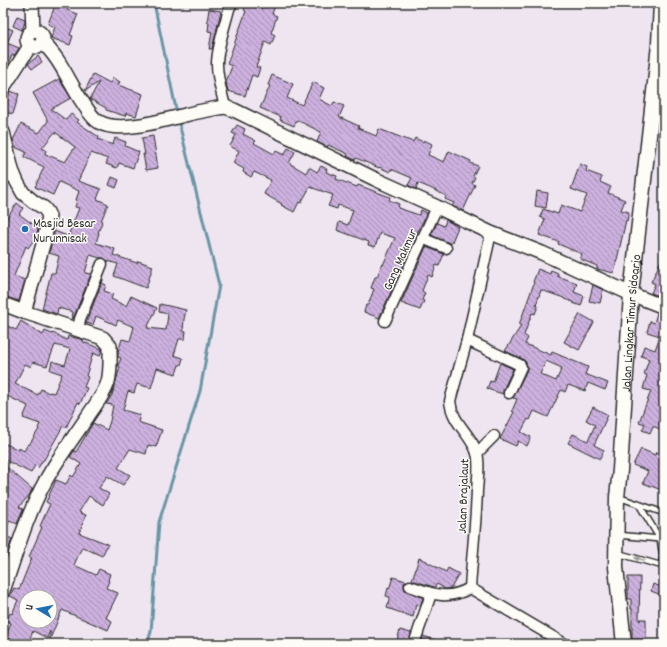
<svg xmlns="http://www.w3.org/2000/svg" width="667" height="647" font-family="Dekko,sans-serif">
<style>
.lines{fill:none;stroke-linecap:round;stroke-linejoin:round}
.stream{stroke:#6a95a4;stroke-width:3}
.building{fill:url(#building-back-hatch);stroke:#2b2b2b;fill-rule:evenodd}
.service-casing{stroke:#2b2b2b;stroke-width:8}
.minor-casing{stroke:#2b2b2b;stroke-width:13}
.tertiary-casing{stroke:#2b2b2b;stroke-width:16}
.secondary-casing{stroke:#2b2b2b;stroke-width:17}
.service{stroke:#fdfcf7;stroke-width:5}
.minor{stroke:#fdfcf7;stroke-width:10}
.tertiary{stroke:#fdfcf7;stroke-width:13}
.secondary{stroke:#fdfcf7;stroke-width:14}
.oneway{fill:#9e9e9b}
.poi-dot{fill:#1f6fb2;stroke:#fdfcf7;stroke-width:1.5}
.labels{text-anchor:middle;stroke-width:3;stroke-linejoin:round;paint-order:stroke}
.poi-label{font-size:13px;fill:#2b2b2b;stroke:#fdfcf7;text-anchor:start}
.street-label{font-size:13px;fill:#2b2b2b;stroke:#fdfcf7}
</style>
<defs>
<pattern id="building-back-hatch" width="6" height="6" patternUnits="userSpaceOnUse"><rect width="6" height="6" fill="#ccb0de"/><path d="M-1 5l2 2M0 0l6 6M5-1l2 2" fill="none" stroke="#a68fb4"/></pattern>
</defs>
<rect width="100%" height="100%" fill="#eee5f0"/>
<filter id="ink" filterUnits="userSpaceOnUse"><feTurbulence type="fractalNoise" baseFrequency=".025" numOctaves="2"/><feDisplacementMap in="SourceGraphic" scale="8" xChannelSelector="R" yChannelSelector="G"/><feConvolveMatrix kernelMatrix="1 2 1 2 8 2 1 2 1" color-interpolation-filters="sRGB"/></filter>
<g filter="url(#ink)">
<g class="lines">
<g class="stream">
<polyline points="154,3 177,114"/>
<polyline points="147,644 151,632 159,522 200,391 219,285 178,119"/>
</g>
</g>
<g class="building">
<polygon points="56,3 69,3 67,10 78,14 70,35 73,36 70,45 51,38 55,27 48,24"/>
<polygon points="246,3 263,8 265,3 276,3 272,14 277,16 271,33 275,35 271,45 265,42 256,67 260,68 257,77 252,75 245,96 228,91 226,82 232,66 227,64 246,11 244,10"/>
<polygon points="209,9 221,11 212,49 209,49 212,32 208,31 209,22 207,22"/>
<polygon points="17,16 25,19 25,22 22,30 13,26"/>
<polygon points="3,26 13,30 7,43 19,48 14,56 12,55 7,67 3,73"/>
<polygon points="38,56 42,62 32,69 28,64"/>
<polygon points="93,74 110,83 113,78 120,82 118,85 143,94 136,116 126,113 125,116 106,110 106,108 90,99 99,82 85,91"/>
<polygon points="272,75 293,84 287,98 302,105 313,82 324,88 319,99 332,106 334,102 344,106 339,117 359,126 358,128 376,136 379,129 413,142 415,138 423,142 424,140 432,144 428,155 444,162 449,151 471,161 470,163 478,166 473,176 475,177 472,183 475,185 463,211 452,206 454,203 445,199 446,196 430,188 418,183 416,189 408,185 412,178 391,169 390,172 379,167 379,168 356,158 355,160 347,156 348,154 328,145 327,147 317,142 321,132 297,120 294,126 280,120 281,117 260,108 270,86 268,85"/>
<path d="M59 79 71 98 51 109 66 120 71 114 79 120 77 122 99 137 98 139 113 145 115 138 126 142 125 146 139 152 133 168 119 163 117 168 106 164 108 159 91 153 78 181 101 189 97 199 108 204 101 221 102 222 98 233H99L96 243 115 249 113 255 137 263 138 261 153 266 146 288 114 276 118 264 107 261 104 258H100L90 255 85 273 91 274 73 319H72L73 312 58 308 57 314 42 309 51 273H55L59 256 49 253 54 234V231L68 236 79 208 75 207 77 200H76L79 191 59 182 53 195 35 187 44 167 24 157 26 152 15 147 13 140 21 124 39 133 48 121 33 93ZM55 132 75 147 65 162 45 154 46 150 42 148Z"/>
<polygon points="10,91 19,94 13,114 5,112"/>
<polygon points="237,125 245,129 243,134 256,141 254,143 274,154 276,151 284,155 288,148 295,152 289,163 306,173 309,167 317,172 321,166 327,169 326,172 337,176 336,179 357,187 358,185 390,197 389,200 399,204 398,208 419,215 421,210 427,213 416,235 416,238 379,318 364,312 366,305 368,305 374,289 371,288 375,277 377,277 382,264 383,265 395,238 380,233 375,247 368,245 369,242 337,230 339,222 348,225 353,210 338,205 337,209 328,206 333,195 310,187 301,203 299,202 294,212 281,205 282,204 264,194 271,180 254,172 251,177 243,172 244,169 233,163 239,151 230,146 236,135 232,133"/>
<polygon points="153,136 158,168 146,170 143,154 145,155 142,138"/>
<polygon points="580,164 587,167 586,171 602,177 600,182 611,187 608,193 625,200 621,210 629,212 627,221 626,220 614,273 597,269 597,266 580,259 582,254 558,244 559,242 539,235 545,219 540,217 543,209 558,214 561,205 580,212 587,195 571,189"/>
<polygon points="112,177 119,180 116,188 109,185"/>
<polygon points="537,191 548,193 546,208 535,206"/>
<polygon points="17,203 23,208 19,214 38,228 37,236 28,248 26,246 14,276 25,280 19,301 3,296 3,224"/>
<polygon points="446,220 458,227 451,244 431,235 437,223 444,226"/>
<polygon points="426,247 444,254 439,266 436,265 432,277 428,275 422,291 425,293 422,300 424,301 420,310 401,303"/>
<polygon points="664,254 664,298 651,293 655,284 651,282"/>
<path d="M538 269 550 274 551 270 558 273 557 276 577 283 574 292 584 296 581 306 573 303V302L564 299V298L541 290 536 305 538 306 535 314 532 313 524 335 528 338 525 344 551 355 552 352 588 367 585 374 608 383 605 390 588 383 585 391 568 385 565 392 561 390 548 417 534 411 530 420 528 419 521 432 531 437 527 446 518 441 516 446 500 439 514 412 512 411 517 399 513 398 527 370V367L526 362 523 359 505 351 521 326 519 325 534 283 533 282ZM546 361 562 368 556 381 540 374Z"/>
<path d="M103 280 102 283 106 285 104 291 113 294 111 299 126 306 131 296 157 308 147 328 166 330 168 314 159 312 160 304 186 310 184 319 183 331H186L185 339H179L174 355 183 358 181 365H179L176 374 157 368 151 388 137 384 134 393 128 391 123 410 140 415 138 422 162 430 156 447 148 445 146 454 130 449 118 468 130 475 123 485 107 476 99 488 109 494 103 505 89 496 79 512 86 515 79 533 108 544 102 556 82 547 74 565 96 575 99 569 110 574 108 580 109 581 106 588 118 593 106 618 112 621 108 630 62 610 50 639V631L47 638 33 631 28 644H12V641L6 636 11 623 6 621 10 613 12 614 18 600 10 596 14 588 19 590 28 567 32 558 29 557 42 527 40 526 50 504 46 502 56 480 66 484 71 475 73 477 81 464 70 457 74 451 76 452 93 423 107 430 110 421 113 405 106 404 112 395 120 367 118 366 121 358 118 357V352L122 339 130 341 134 327 118 320 116 325 96 316 93 325 86 323ZM26 597H53L50 603V621H26Z"/>
<polygon points="593,285 603,290 600,303 589,301"/>
<polygon points="657,313 664,315 664,431 653,426 650,433 642,430 645,424 639,422 651,391 643,389 647,375 644,374 649,359 641,356 644,346 655,350 660,336 647,332 650,321 654,323"/>
<polygon points="580,314 594,322 579,350 564,342"/>
<path d="M21 321 43 335 45 331 52 334 53 333 67 340 68 336 84 340 83 342 102 349 100 356 93 353 86 376 88 377 84 387 87 388 80 404 78 402 66 428 63 426 44 460H43L38 468 35 465 31 473 3 459V444L6 445V444L19 450V448L24 451 28 444 29 445 39 429 38 428 40 424 23 418 28 406 3 394V324L16 330ZM55 345 70 349 65 365 52 361 50 370 62 374 54 393 50 392 49 393 41 389 38 395 15 384 25 364 31 367 33 362 47 366Z"/>
<polygon points="500,363 513,369 503,390 503,394 487,389 490,381 493,382"/>
<polygon points="593,407 608,415 594,445 604,450 600,459 568,443 573,434 588,441 595,425 586,420"/>
<polygon points="641,449 655,455 656,452 664,456 664,491 643,483 648,471 633,465"/>
<polygon points="3,464 32,489 30,494 19,507 23,509 17,524 10,520 3,535 12,539 9,548 3,545"/>
<polygon points="419,558 427,561 427,562 446,572 448,568 459,574 451,588 445,589 437,584 435,587 434,587 412,580"/>
<polygon points="393,577 406,581 404,583 404,587 405,590 423,598 420,606 416,604 413,617 387,608 390,597 386,596 388,588 389,589"/>
<polygon points="628,577 640,577 639,619 640,621 640,619 646,619 646,639 632,639 632,609 631,609 631,599 628,599"/>
<polygon points="653,584 664,588 664,596 651,591"/>
<polygon points="400,630 411,633 410,639 411,642 411,644 396,644"/>
<polygon points="423,636 442,642 442,644 419,643 422,640"/>
</g>
<g class="lines">
<g class="service-casing">
<g id="service">
<polyline points="652,114 664,116"/>
<polyline points="618,497 664,513"/>
<polyline points="638,503 660,539 663,557 661,565"/>
<polyline points="617,535 660,539"/>
<polyline points="617,553 663,566"/>
</g>
</g>
<g class="minor-casing">
<g id="minor">
<path d="M225 107C222 93 217 79 217 64 217 48 225 25 229 9L232 3"/>
<polyline points="3,181 12,170"/>
<path d="M491 233 467 340 450 401C452 423 471 434 477 453 480 464 478 478 477 490 476 523 472 556 470 588L565 644"/>
<polyline points="422,238 446,248"/>
<polyline points="385,321 437,207"/>
<polyline points="78,330 80,319 102,264"/>
<polyline points="467,340 520,365 521,367 509,393"/>
<polyline points="477,453 494,436"/>
<path d="M410 586C432 594 447 601 470 588"/>
<polyline points="416,638 431,594"/>
<polyline points="3,642 6,644"/>
</g>
</g>
<g class="tertiary-casing">
<g id="tertiary">
<polyline points="32,3 33,31"/>
<circle cx="35" cy="39" r="8"/>
<path d="M42 42C61 59 69 83 83 103 87 109 92 118 99 122 119 134 164 120 185 115 196 112 207 110 218 108L225 107 234 110 375 179 437 207 491 233 542 253 631 294 664 307"/>
<polyline points="3,88 30,46"/>
<polyline points="3,132 12,170 17,182 23,193 34,202 44,208 47,212 49,216 44,241 24,312"/>
<path d="M3 304 24 312 103 338 110 346C110 358 111 370 108 382 104 395 95 405 88 416 74 437 58 458 46 480 27 514 16 553 3 591"/>
</g>
</g>
<g class="secondary-casing">
<g id="secondary">
<path id="s1" d="M624 644 616 567 617 497 620 470 631 294 655 83 659 44 661 3"/>
</g>
</g>
<use href="#service" class="service"/>
<use href="#minor" class="minor"/>
<use href="#tertiary" class="tertiary"/>
<use href="#secondary" class="secondary"/>
</g>
<defs><path id="oneway-solid" d="M-6-.8H1V-3.2L6.5 0L1 3.2V.8H-6Z"/></defs>
<use class="oneway" href="#oneway-solid" transform="translate(640 559) rotate(-164)"/>
</g>
<circle class="poi-dot" cx="25" cy="229" r="4"/>
<g class="labels">
<g class="poi-label">
<text x="33" y="227">Masjid Besar<tspan x="33" dy="15">Nurunnisak</tspan></text>
</g>
<g class="street-label">
<text transform="translate(399 259) rotate(-66)" y="5">Gang Makmur</text>
<text dy="5" stroke="none"><textPath href="#s1" startOffset="322">Jalan Lingkar Timur Sidoarjo</textPath></text>
<text transform="translate(462 496) rotate(-88)" y="5">Jalan Brajalaut</text>
</g>
</g>
<rect width="667" height="647" fill="none" stroke="#fdfcf7" stroke-width="16"/>
<rect x="8" y="8" width="651" height="631" fill="none" stroke="#2b2b2b" stroke-width="1.5" filter="url(#ink)"/>
<g transform="translate(38 609) rotate(280)"><circle r="19" fill="#fdfcf7" stroke="#a9a8a5"/>
<path d="M0-3L7 15L0 10L-7 15Z" fill="#1f6fb2"/>
<text y="-6" font-size="11" font-weight="bold" text-anchor="middle" fill="#2b2b2b">U</text>
</g>
</svg>
